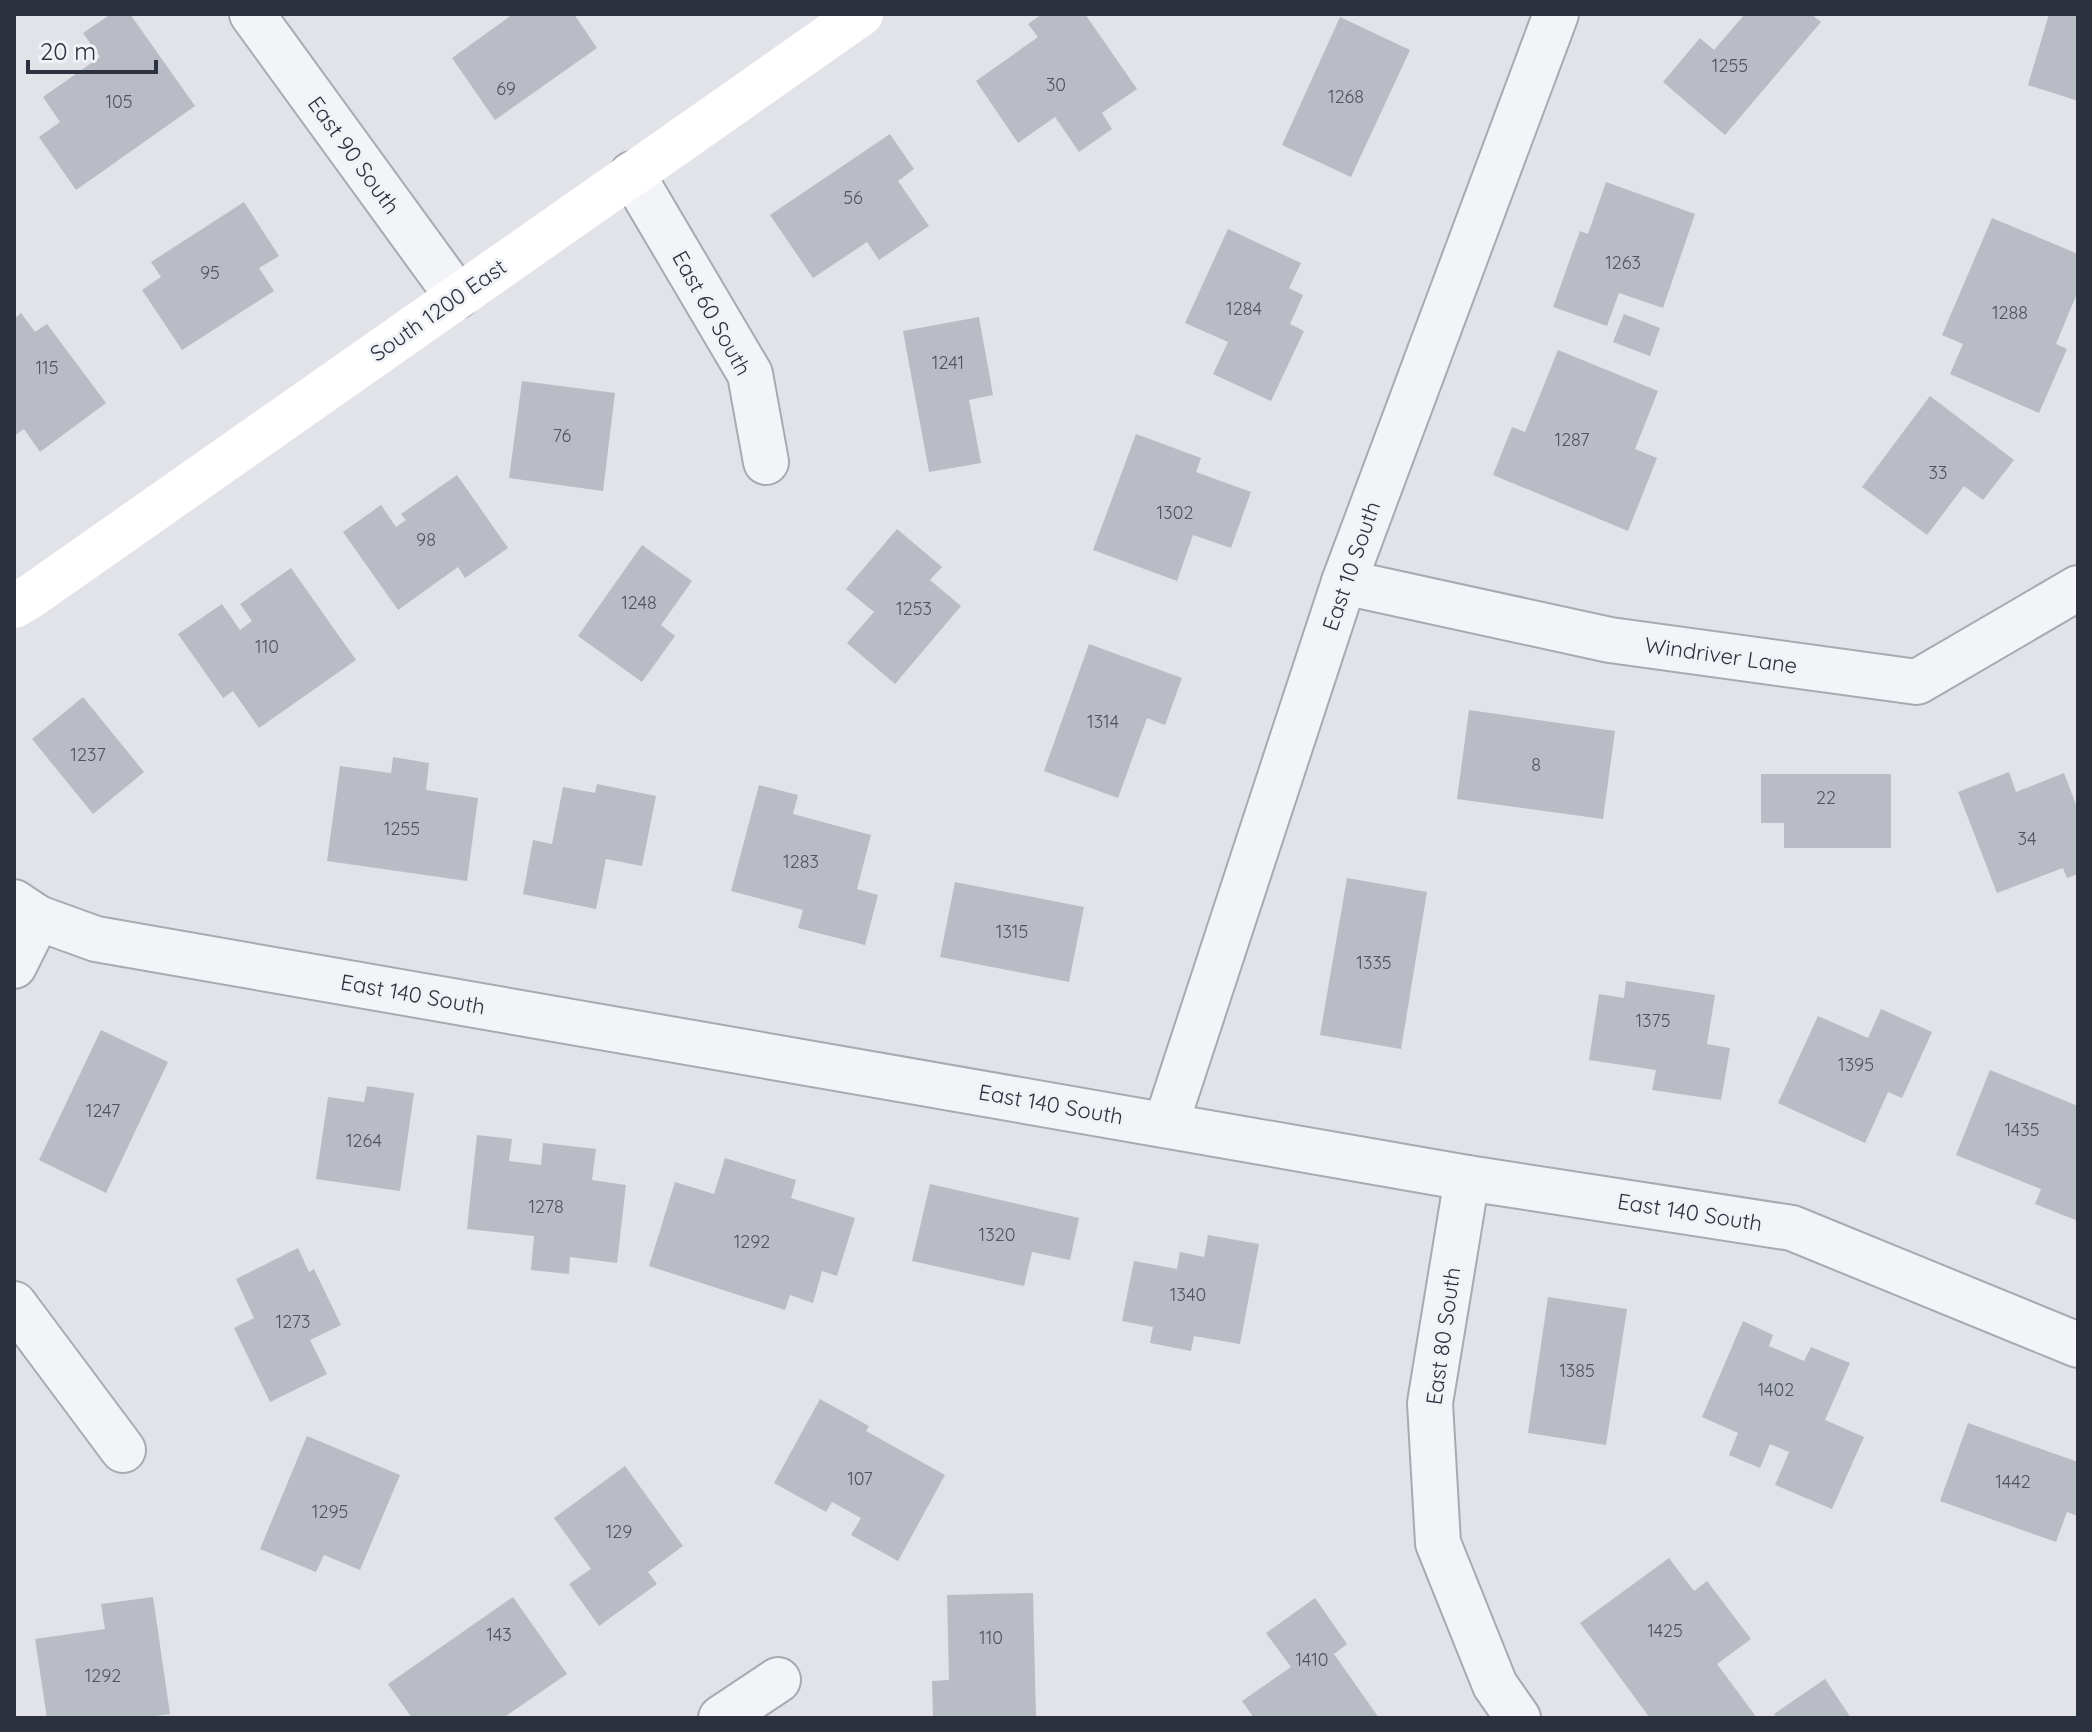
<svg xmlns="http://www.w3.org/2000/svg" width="2092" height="1732" font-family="Quicksand,sans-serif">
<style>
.building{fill:#b9bcc4}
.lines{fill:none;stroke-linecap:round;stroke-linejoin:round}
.street-casing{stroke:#a7aab2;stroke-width:48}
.street{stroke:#f3f4f7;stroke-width:44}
.secondary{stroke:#fff;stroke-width:44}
.labels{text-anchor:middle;stroke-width:6;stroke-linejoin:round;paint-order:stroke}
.number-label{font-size:18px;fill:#4e5460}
.street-label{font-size:22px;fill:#2b313e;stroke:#f0f2f6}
</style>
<rect width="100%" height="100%" fill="#e1e3e8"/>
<g class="building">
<polygon points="111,14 130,14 195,106 76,190 39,137 60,122 43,97 100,57 83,33"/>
<polygon points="513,14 574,14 597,48 495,120 452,58"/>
<polygon points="1042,14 1085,14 1137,89 1102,113 1112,129 1079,152 1055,117 1018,143 976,81 1038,37 1028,24"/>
<polygon points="1745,14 1811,14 1821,22 1725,135 1663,82 1700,38 1714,50"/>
<polygon points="2049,14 2078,14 2078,101 2028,85"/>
<polygon points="1340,17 1410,50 1351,177 1282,145"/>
<polygon points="890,134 914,169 898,181 929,226 879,260 867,242 813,278 770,215"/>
<polygon points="1606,182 1695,214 1663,308 1619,293 1607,326 1553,307 1580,231 1588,234"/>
<polygon points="244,202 279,256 259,268 274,291 182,350 142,290 161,277 151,262"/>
<polygon points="1992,218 2078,254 2078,291 2056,344 2067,349 2039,413 1950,374 1963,344 1942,335"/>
<polygon points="1228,229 1301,263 1289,288 1303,295 1290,324 1304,331 1271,401 1213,374 1228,342 1185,323"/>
<polygon points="21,313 35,332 47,324 106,403 40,452 24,429 14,436 14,319"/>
<polygon points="1624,314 1660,328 1650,356 1613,342"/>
<polygon points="979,317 993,395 969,400 981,463 929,472 903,331"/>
<polygon points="1558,350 1658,391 1635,449 1657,458 1628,531 1493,475 1512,427 1525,432"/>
<polygon points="522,381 615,393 603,491 509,478"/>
<polygon points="1930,396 2014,460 1983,500 1964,486 1927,535 1862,487"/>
<polygon points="1136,434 1201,458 1196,472 1251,492 1231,548 1193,535 1177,581 1093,550"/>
<polygon points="457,475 508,548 465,578 458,567 398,610 343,532 381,505 396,527 406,520 401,514"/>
<polygon points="897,529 942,567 930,580 961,606 895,684 847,643 874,612 846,589"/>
<polygon points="642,545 692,581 661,625 675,636 642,682 578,636"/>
<polygon points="291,568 356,660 259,728 233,691 223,698 178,634 222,604 240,630 252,621 240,604"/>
<polygon points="1089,644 1182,678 1165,725 1147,718 1118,798 1044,771"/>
<polygon points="83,697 144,772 93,814 32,739"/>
<polygon points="1469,710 1615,731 1603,819 1457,799"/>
<polygon points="393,757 429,763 426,790 478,798 467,881 327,861 340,766 391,773"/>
<polygon points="2009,772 2016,792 2064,773 2078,810 2078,874 2067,878 2063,868 1997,893 1958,792"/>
<polygon points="1761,774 1891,774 1891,848 1784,848 1784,823 1761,823"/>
<polygon points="597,784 656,796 642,866 606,859 596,909 523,894 533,840 552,844 563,787 595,793"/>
<polygon points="759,785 798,795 793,814 871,835 857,889 878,895 865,945 798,928 803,910 731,891"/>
<polygon points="1347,878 1427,892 1401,1049 1320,1035"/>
<polygon points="955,882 1084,907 1069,982 940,957"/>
<polygon points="1626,981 1715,995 1707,1044 1730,1048 1721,1100 1652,1090 1656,1070 1589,1060 1599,994 1624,998"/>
<polygon points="1881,1009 1932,1032 1902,1098 1888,1092 1865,1143 1778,1103 1818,1016 1868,1038"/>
<polygon points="101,1030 168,1062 106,1193 39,1160"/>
<polygon points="1990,1070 2078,1106 2078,1221 2035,1204 2041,1189 1956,1155"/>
<polygon points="367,1086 414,1093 400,1191 316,1179 328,1097 364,1102"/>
<polygon points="477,1135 512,1139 509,1161 541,1165 543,1143 596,1149 592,1180 626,1185 617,1263 570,1257 569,1274 531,1270 534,1236 467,1229"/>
<polygon points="725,1158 796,1180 791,1198 855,1218 837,1276 822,1271 813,1303 790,1295 785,1310 649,1266 675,1182 714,1194"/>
<polygon points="930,1184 1079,1218 1070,1260 1032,1252 1024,1286 912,1261"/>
<polygon points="1208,1235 1259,1244 1240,1344 1194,1336 1191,1351 1150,1343 1153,1327 1122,1321 1134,1261 1177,1269 1180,1252 1204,1257"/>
<polygon points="298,1248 309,1272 314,1269 341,1325 310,1340 327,1374 270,1402 234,1328 254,1318 236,1279"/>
<polygon points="1548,1297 1627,1309 1606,1445 1528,1433"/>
<polygon points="1743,1321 1773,1335 1769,1346 1804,1361 1811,1347 1850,1363 1825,1420 1864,1437 1832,1509 1775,1485 1789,1452 1770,1444 1760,1468 1729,1455 1738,1433 1702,1417"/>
<polygon points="820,1399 869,1426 866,1431 945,1475 898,1561 851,1535 861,1518 832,1502 826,1512 774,1483"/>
<polygon points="1968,1423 2078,1462 2078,1516 2067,1512 2056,1542 1940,1501"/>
<polygon points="307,1436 400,1475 360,1570 324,1555 316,1572 260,1549"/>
<polygon points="625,1466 683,1546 648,1572 657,1584 599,1626 569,1584 591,1569 554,1518"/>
<polygon points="1669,1558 1694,1591 1707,1581 1751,1639 1717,1664 1757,1718 1650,1718 1580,1623"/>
<polygon points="1033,1593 1036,1718 933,1718 932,1681 949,1680 947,1595"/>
<polygon points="153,1597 170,1714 140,1718 47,1718 35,1639 105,1629 101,1604"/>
<polygon points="513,1597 567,1674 503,1718 412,1718 388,1684"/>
<polygon points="1315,1598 1347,1644 1334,1654 1379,1718 1254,1718 1242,1701 1291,1667 1266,1633"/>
<polygon points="1825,1679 1851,1718 1777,1718 1774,1714"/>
</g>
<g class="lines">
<g class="street-casing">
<g id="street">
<polyline points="252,14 457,296"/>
<polyline points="632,174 750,374 766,462"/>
<polyline points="1344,582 1610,640 1917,682 2078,588"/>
<polyline points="14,902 38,918 96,939 1467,1178 1792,1228 2078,1345"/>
<polyline points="14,966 38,918"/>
<polyline points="1166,1124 1344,582 1556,14"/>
<polyline points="1467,1178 1430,1403 1438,1543 1495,1685 1518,1718"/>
<polyline points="14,1304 123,1450"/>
<polyline points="721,1718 778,1680"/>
</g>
</g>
<use href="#street" class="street"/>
<polyline class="secondary" points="14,606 31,596 861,14"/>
</g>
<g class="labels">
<g class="number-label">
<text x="1730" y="72">1255</text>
<text x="1056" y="91">30</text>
<text x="506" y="95">69</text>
<text x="1346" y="103">1268</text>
<text x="119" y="108">105</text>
<text x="853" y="204">56</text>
<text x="1623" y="269">1263</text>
<text x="210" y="279">95</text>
<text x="1244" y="315">1284</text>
<text x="2010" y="319">1288</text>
<text x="948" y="369">1241</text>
<text x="47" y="374">115</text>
<text x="562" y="442">76</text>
<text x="1572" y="446">1287</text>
<text x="1938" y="479">33</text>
<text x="1175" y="519">1302</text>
<text x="426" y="546">98</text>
<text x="639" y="609">1248</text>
<text x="914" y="615">1253</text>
<text x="267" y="653">110</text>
<text x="1103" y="728">1314</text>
<text x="88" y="761">1237</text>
<text x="1536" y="771">8</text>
<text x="1826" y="804">22</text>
<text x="402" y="835">1255</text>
<text x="2027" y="845">34</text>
<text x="801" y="868">1283</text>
<text x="1012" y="938">1315</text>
<text x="1374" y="969">1335</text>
<text x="1653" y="1027">1375</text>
<text x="1856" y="1071">1395</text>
<text x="103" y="1117">1247</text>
<text x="2022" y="1136">1435</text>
<text x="364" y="1147">1264</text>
<text x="546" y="1213">1278</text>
<text x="997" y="1241">1320</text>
<text x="752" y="1248">1292</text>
<text x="1188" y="1301">1340</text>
<text x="293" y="1328">1273</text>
<text x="1577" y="1377">1385</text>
<text x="1776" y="1396">1402</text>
<text x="860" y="1485">107</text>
<text x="2013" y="1488">1442</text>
<text x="330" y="1518">1295</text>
<text x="619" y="1538">129</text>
<text x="1665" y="1637">1425</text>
<text x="499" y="1641">143</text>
<text x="991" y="1644">110</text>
<text x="1312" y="1666">1410</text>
<text x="103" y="1682">1292</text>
</g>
<g class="street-label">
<text transform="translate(354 155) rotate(54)" y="8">East 90 South</text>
<text transform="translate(438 310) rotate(-35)" y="8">South 1200 East</text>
<text transform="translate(712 313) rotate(61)" y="8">East 60 South</text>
<text transform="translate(1351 566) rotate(-71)" y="8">East 10 South</text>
<text transform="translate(1721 655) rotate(8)" y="8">Windriver Lane</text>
<text transform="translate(413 994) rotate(10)" y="8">East 140 South</text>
<text transform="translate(1051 1104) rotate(10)" y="8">East 140 South</text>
<text transform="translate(1690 1212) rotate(9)" y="8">East 140 South</text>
<text transform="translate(1443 1336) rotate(-82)" y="8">East 80 South</text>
</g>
</g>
<rect width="2092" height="1732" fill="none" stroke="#2b313e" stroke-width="32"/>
<path d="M28 60v12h128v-12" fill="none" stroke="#2b313e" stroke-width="4"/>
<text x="40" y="60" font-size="24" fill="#2b313e" stroke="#f0f2f6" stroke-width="6" paint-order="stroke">20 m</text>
</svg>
